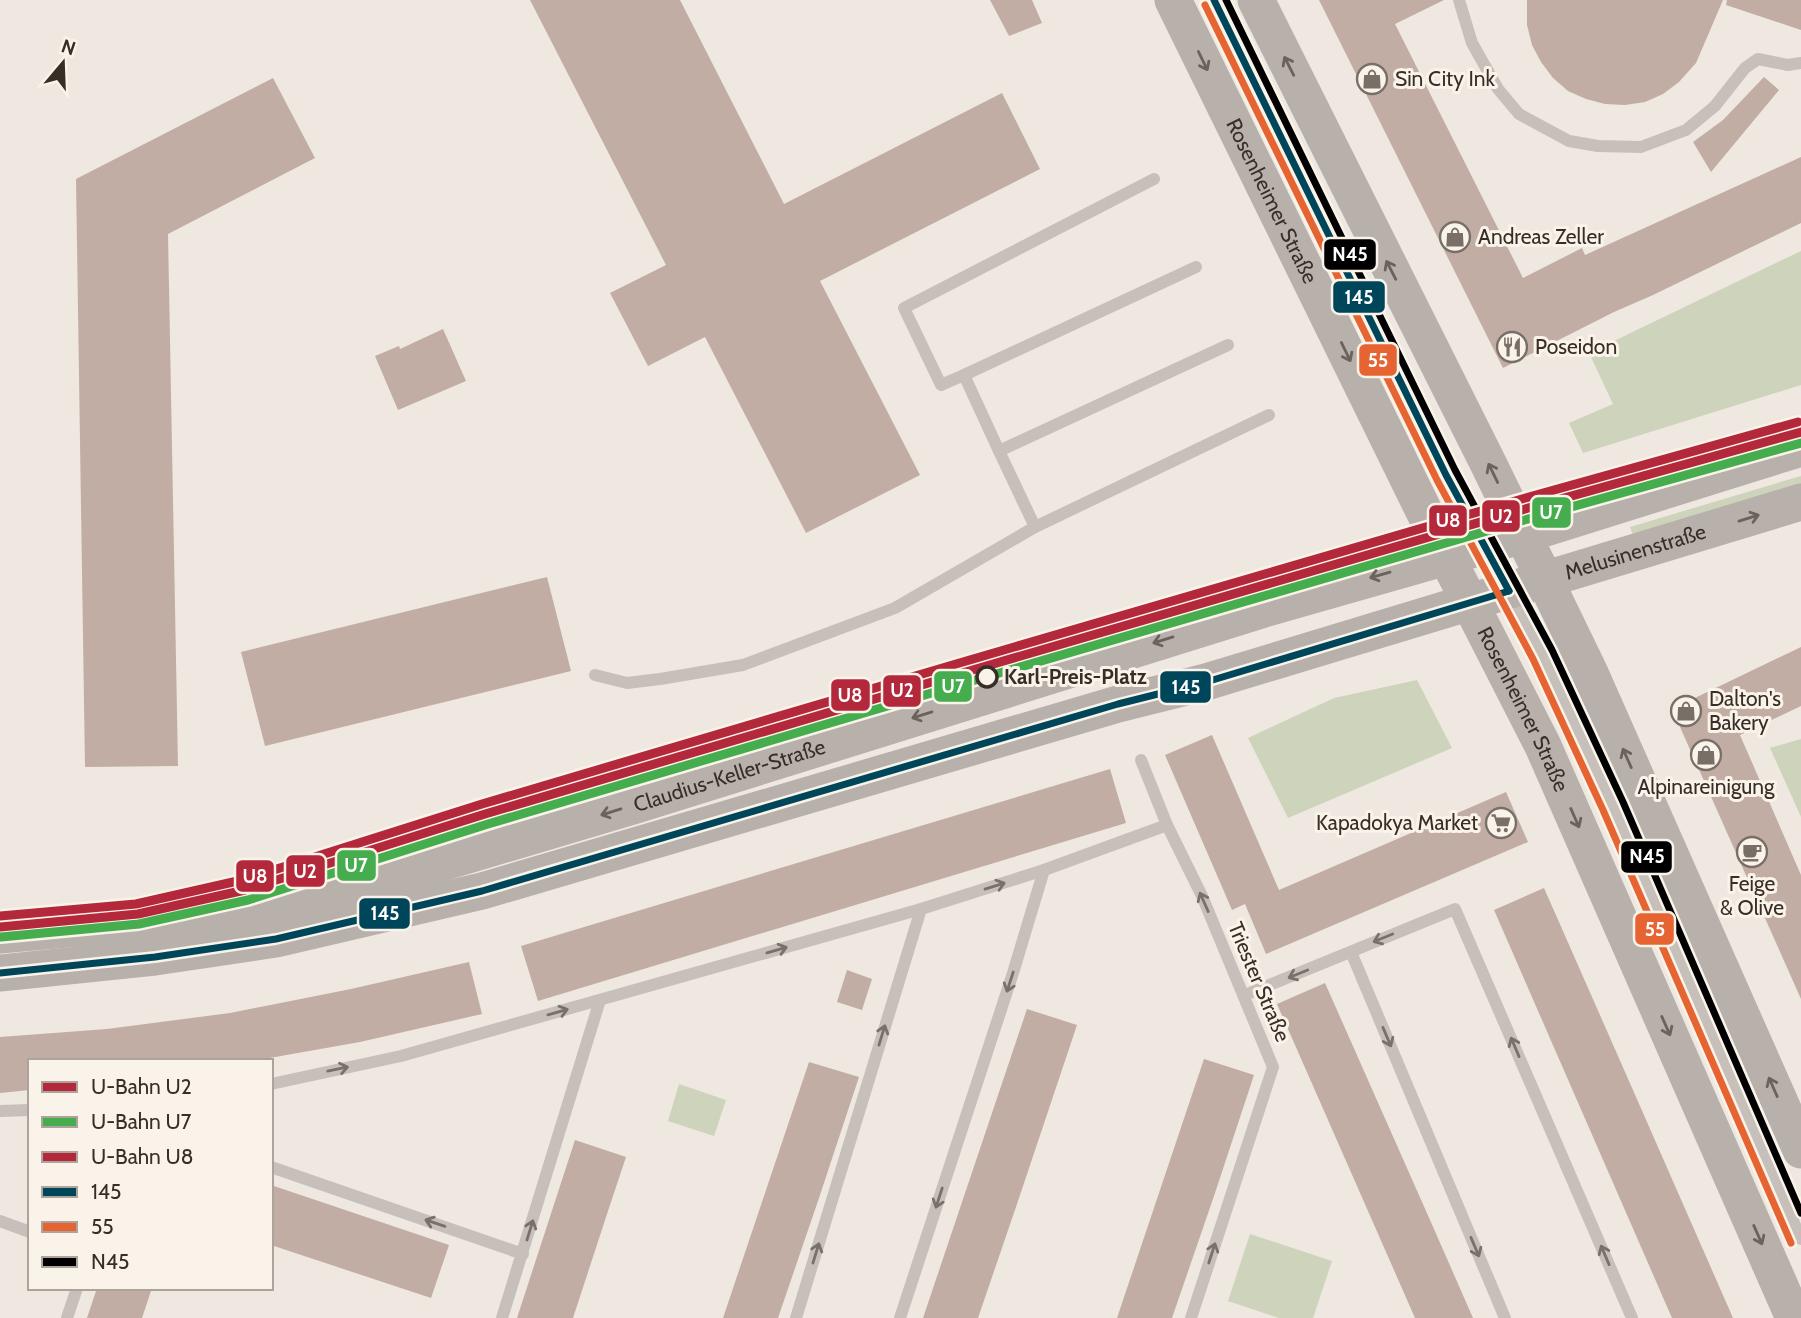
<svg xmlns="http://www.w3.org/2000/svg" width="1801" height="1318" font-family="Cabin,sans-serif">
<style>
.green{fill:#ced3bb}
.building{fill:#c1ada3}
.lines{fill:none;stroke-linecap:round;stroke-linejoin:round}
.service{stroke:#c7c0ba;stroke-width:12}
.secondary{stroke:#b7b0ab;stroke-width:37}
.bus-1-casing{stroke:#faf3e9;stroke-width:12}
.bus-2-casing{stroke:#faf3e9;stroke-width:12}
.bus-3-casing{stroke:#faf3e9;stroke-width:12}
.bus-1{stroke:#00465a;stroke-width:7}
.bus-2{stroke:#e66432;stroke-width:7}
.bus-3{stroke:#000;stroke-width:7}
.metro-1-casing{stroke:#faf3e9;stroke-width:14}
.metro-2-casing{stroke:#faf3e9;stroke-width:14}
.metro-3-casing{stroke:#faf3e9;stroke-width:14}
.metro-1{stroke:#b4283c;stroke-width:9}
.metro-2{stroke:#45ad4e;stroke-width:9}
.metro-3{stroke:#b4283c;stroke-width:9}
.oneway{stroke:#6b625c}
.oneway2{stroke:#78706a}
.stop-dot{fill:#faf3e9;stroke:#382e28;stroke-width:3.5}
.labels{text-anchor:middle;stroke-width:6;stroke-linejoin:round;paint-order:stroke}
.poi-label{font-size:21px;fill:#382e28;stroke:#faf3e9;text-anchor:start}
.street-label{font-size:21px;fill:#382e28;stroke:#faf3e9}
.stop-label{font-size:21px;font-weight:bold;fill:#382e28;stroke:#faf3e9;text-anchor:start}
.line-badge{stroke:#faf3e9;stroke-width:2.5}
.badge-label{font-size:19px;text-anchor:middle;font-weight:bold;fill:#fff}
</style>
<rect width="100%" height="100%" fill="#eee8e1"/>
<g class="green">
<polygon points="1801,251 1801,385 1583,453 1569,423 1613,404 1589,353"/>
<polygon points="1801,476 1801,484 1633,535 1630,527"/>
<polygon points="1417,680 1452,748 1288,818 1248,738 1334,698"/>
<polygon points="1801,739 1801,817 1770,748"/>
<polygon points="679,1084 726,1100 714,1136 668,1121"/>
<polygon points="1250,1234 1332,1261 1313,1318 1279,1318 1228,1301"/>
</g>
<g class="building">
<polygon points="530,0 680,0 784,204 1002,93 1040,169 820,281 920,475 806,533 705,337 648,366 610,293 666,265"/>
<polygon points="990,0 1032,0 1042,23 1009,36"/>
<polygon points="1319,0 1444,0 1395,24 1523,278 1582,248 1585,255 1801,157 1801,223 1653,295 1614,312 1503,368"/>
<polygon points="1527,0 1723,0 1696,63 1679,82 1663,94 1645,102 1625,105 1605,104 1586,99 1568,91 1553,78 1541,62 1532,45 1527,25"/>
<polygon points="1727,0 1801,0 1801,30 1726,5"/>
<polygon points="1764,77 1779,90 1711,172 1693,142 1723,120"/>
<polygon points="273,78 315,158 168,234 178,766 85,767 76,179"/>
<polygon points="443,329 466,381 398,410 375,356 399,346 400,349"/>
<polygon points="547,577 571,671 265,746 241,652"/>
<polygon points="1801,647 1801,706 1740,735 1801,875 1801,999 1672,709"/>
<polygon points="1212,735 1279,890 1506,792 1528,842 1266,954 1245,904 1232,910 1165,755"/>
<polygon points="1110,769 1126,823 538,1001 521,946"/>
<polygon points="1544,888 1629,1081 1733,1318 1672,1318 1494,910"/>
<polygon points="469,962 482,1014 360,1042 252,1061 30,1061 30,1090 0,1093 0,1037 107,1029 230,1013 351,989"/>
<polygon points="847,970 872,979 862,1010 837,1002"/>
<polygon points="1325,983 1430,1220 1473,1318 1415,1318 1357,1186 1277,1004"/>
<polygon points="1027,1009 1077,1025 1017,1204 978,1318 923,1318"/>
<polygon points="1204,1059 1254,1075 1214,1196 1172,1318 1117,1318"/>
<polygon points="809,1062 859,1077 819,1198 778,1318 723,1318"/>
<polygon points="575,1140 626,1157 608,1211 573,1318 517,1318"/>
<polygon points="271,1185 449,1245 431,1298 271,1245"/>
<polygon points="97,1288 152,1288 142,1318 87,1318"/>
</g>
<g class="lines">
<g class="service">
<polyline points="1214,0 1446,475 1542,654 1613,806 1801,1239"/>
<polyline points="1459,0 1472,43 1498,89 1519,114 1569,141 1598,146 1641,147 1686,130 1715,106 1745,68 1758,59 1788,65 1801,63"/>
<polyline points="964,375 941,385 904,308 1154,179"/>
<polyline points="999,451 964,375 1196,267"/>
<polyline points="1035,527 999,451 1228,345"/>
<polyline points="595,675 627,683 660,679 743,665 895,608 1035,527 1269,415"/>
<polyline points="1167,825 1202,896 1273,1067 1191,1318"/>
<polyline points="1351,952 1505,1318"/>
<polyline points="1245,995 1455,909 1632,1318"/>
<polyline points="271,1084 401,1056 921,909 1044,870 1167,825 1141,760"/>
<polyline points="0,1111 30,1110"/>
<polyline points="271,1167 523,1254"/>
<polyline points="0,1221 30,1232"/>
<polyline points="67,1318 77,1288"/>
<polyline points="502,1318 600,1000"/>
<polyline points="796,1318 921,909"/>
<polyline points="900,1318 1013,973 1044,870"/>
</g>
<g class="secondary">
<path id="s1" d="M1173 0 1446 556 1543 746 1794 1318"/>
<polyline points="1256,0 1489,465 1589,671 1801,1150"/>
<path id="s2" d="M0 935 146 922 270 903 428 867 636 805 1264 609 1523 535 1801 448"/>
<path id="s3" d="M0 973 155 957 276 939 482 891 1118 704 1206 682 1801 502"/>
</g>
<g class="bus-1-casing">
<g id="bus-1">
<polyline points="1214,0 1446,475 1509,591"/>
<polyline points="0,973 155,957 276,939 482,891 1118,704 1206,682 1509,591"/>
</g>
</g>
<g class="bus-2-casing">
<polyline id="bus-2" points="1205,5 1437,480 1533,659 1603,810 1791,1243"/>
</g>
<g class="bus-3-casing">
<polyline id="bus-3" points="1226,0 1455,470 1552,650 1623,802 1801,1213"/>
</g>
<use href="#bus-1" class="bus-1"/>
<use href="#bus-2" class="bus-2"/>
<use href="#bus-3" class="bus-3"/>
<g class="metro-1-casing">
<polyline id="metro-1" points="0,927 138,914 245,890 485,814 959,674 1525,509 1801,432"/>
</g>
<g class="metro-2-casing">
<polyline id="metro-2" points="1,937 139,924 248,900 488,824 962,684 1528,519 1801,443"/>
</g>
<g class="metro-3-casing">
<polyline id="metro-3" points="0,916 136,904 242,880 482,804 956,664 1522,499 1798,422"/>
</g>
<use href="#metro-1" class="metro-1"/>
<use href="#metro-2" class="metro-2"/>
<use href="#metro-3" class="metro-3"/>
</g>
<defs><path id="oneway-shaft" d="M-6 0H5M1.5-3L5.5 0L1.5 3" fill="none" stroke-width="1.6" stroke-linecap="round" stroke-linejoin="round" transform="scale(1.75)"/></defs>
<g class="oneway">
<use href="#oneway-shaft" transform="translate(1203 61) rotate(64)"/>
<use href="#oneway-shaft" transform="translate(1289 66) rotate(-117)"/>
<use href="#oneway-shaft" transform="translate(1391 270) rotate(-117)"/>
<use href="#oneway-shaft" transform="translate(1346 352) rotate(64)"/>
<use href="#oneway-shaft" transform="translate(1493 473) rotate(-116)"/>
<use href="#oneway-shaft" transform="translate(1749 518) rotate(-17)"/>
<use href="#oneway-shaft" transform="translate(1380 575) rotate(164)"/>
<use href="#oneway-shaft" transform="translate(1163 640) rotate(163)"/>
<use href="#oneway-shaft" transform="translate(922 715) rotate(163)"/>
<use href="#oneway-shaft" transform="translate(1627 758) rotate(-114)"/>
<use href="#oneway-shaft" transform="translate(611 812) rotate(163)"/>
<use href="#oneway-shaft" transform="translate(1575 818) rotate(66)"/>
<use href="#oneway-shaft" transform="translate(1666 1026) rotate(66)"/>
<use href="#oneway-shaft" transform="translate(1773 1087) rotate(-114)"/>
<use href="#oneway-shaft" transform="translate(1758 1235) rotate(66)"/>
</g>
<g class="oneway2">
<use href="#oneway-shaft" transform="translate(995 886) rotate(-17)"/>
<use href="#oneway-shaft" transform="translate(1204 902) rotate(-114)"/>
<use href="#oneway-shaft" transform="translate(1383 938) rotate(158)"/>
<use href="#oneway-shaft" transform="translate(777 950) rotate(-16)"/>
<use href="#oneway-shaft" transform="translate(1298 974) rotate(158)"/>
<use href="#oneway-shaft" transform="translate(1010 982) rotate(108)"/>
<use href="#oneway-shaft" transform="translate(558 1012) rotate(-16)"/>
<use href="#oneway-shaft" transform="translate(882 1035) rotate(-73)"/>
<use href="#oneway-shaft" transform="translate(1387 1037) rotate(67)"/>
<use href="#oneway-shaft" transform="translate(1515 1047) rotate(-113)"/>
<use href="#oneway-shaft" transform="translate(338 1069) rotate(-12)"/>
<use href="#oneway-shaft" transform="translate(939 1198) rotate(108)"/>
<use href="#oneway-shaft" transform="translate(435 1223) rotate(-161)"/>
<use href="#oneway-shaft" transform="translate(530 1230) rotate(-73)"/>
<use href="#oneway-shaft" transform="translate(1475 1247) rotate(67)"/>
<use href="#oneway-shaft" transform="translate(816 1253) rotate(-73)"/>
<use href="#oneway-shaft" transform="translate(1212 1253) rotate(-72)"/>
<use href="#oneway-shaft" transform="translate(1605 1255) rotate(-113)"/>
</g>
<defs>
<g id="shop-ring" transform="scale(1.575)"><circle r="9.5" fill="#faf3e9" stroke="#786f69" stroke-width="1.5"/><path d="M-5-2.5h2.3a2.7 3.5 0 0 1 5.4 0H5L5.5 6h-11ZM-1.5-2.5h3a1.5 2.3 0 0 0-3 0Z" fill="#786f69"/></g>
<g id="restaurant-ring" transform="scale(1.575)"><circle r="9.5" fill="#faf3e9" stroke="#786f69" stroke-width="1.5"/><path d="M-5-6h1v4h1v-4h1v4h1v-4h1v5L-1.5 .5V6h-2V.5L-5-1ZM5-6V6H3V1.5H1.5Q1.5-4 5-6Z" fill="#786f69"/></g>
<g id="supermarket-ring" transform="scale(1.575)"><circle r="9.5" fill="#faf3e9" stroke="#786f69" stroke-width="1.5"/><path d="M-6-5.5h2.5l.6 2H6L4.5 2H-2.5L-4.4-4H-6ZM-1.5 3.2a1.3 1.3 0 1 0 .1 0ZM3 3.2a1.3 1.3 0 1 0 .1 0Z" fill="#786f69"/></g>
<g id="cafe-ring" transform="scale(1.575)"><circle r="9.5" fill="#faf3e9" stroke="#786f69" stroke-width="1.5"/><path d="M-5.5-4.5H6V0H3Q3 3.5 0 3.5H-2.5Q-5.5 3.5-5.5 0ZM3-3.2v2h1.7v-2ZM-6 4.5H4V6H-6Z" fill="#786f69"/></g>
</defs>
<g fill-rule="evenodd">
<use href="#shop-ring" x="1372" y="79"/>
<use href="#shop-ring" x="1455" y="237"/>
<use href="#restaurant-ring" x="1512" y="347"/>
<use href="#shop-ring" x="1686" y="711"/>
<use href="#shop-ring" x="1706" y="755"/>
<use href="#supermarket-ring" x="1501" y="823"/>
<use href="#cafe-ring" x="1752" y="852"/>
</g>
<circle class="stop-dot" cx="987" cy="677" r="10"/>
<g class="labels">
<g class="poi-label">
<text x="1395" y="86">Sin City Ink</text>
<text x="1478" y="244">Andreas Zeller</text>
<text x="1535" y="354">Poseidon</text>
<text x="1709" y="706">Dalton's<tspan x="1709" dy="24">Bakery</tspan></text>
<text x="1706" y="794" text-anchor="middle">Alpinareinigung</text>
<text x="1478" y="830" text-anchor="end">Kapadokya Market</text>
<text x="1752" y="891" text-anchor="middle">Feige<tspan x="1752" dy="24">&amp; Olive</tspan></text>
</g>
<g class="street-label">
<text dy="7" stroke="none"><textPath href="#s1" startOffset="224">Rosenheimer Straße</textPath></text>
<text dy="7" stroke="none"><textPath href="#s3" startOffset="1692">Melusinenstraße</textPath></text>
<text dy="7" stroke="none"><textPath href="#s1" startOffset="791">Rosenheimer Straße</textPath></text>
<text dy="7" stroke="none"><textPath href="#s2" startOffset="749">Claudius-Keller-Straße</textPath></text>
<text transform="translate(1259 982) rotate(67)" y="7">Triester Straße</text>
</g>
<g class="stop-label">
<text x="1004" y="684">Karl-Preis-Platz</text>
</g>
</g>
<g class="line-badge">
<rect x="1323" y="238" width="54" height="33" rx="7" fill="#000"/>
<rect x="1332" y="280" width="54" height="34" rx="7" fill="#00465a"/>
<rect x="1358" y="343" width="40" height="34" rx="7" fill="#e66432"/>
<rect x="1531" y="496" width="41" height="33" rx="7" fill="#45ad4e"/>
<rect x="1481" y="499" width="40" height="34" rx="7" fill="#b4283c"/>
<rect x="1428" y="504" width="40" height="33" rx="7" fill="#b4283c"/>
<rect x="933" y="670" width="40" height="33" rx="7" fill="#45ad4e"/>
<rect x="1159" y="670" width="53" height="34" rx="7" fill="#00465a"/>
<rect x="882" y="674" width="40" height="34" rx="7" fill="#b4283c"/>
<rect x="830" y="678" width="41" height="34" rx="7" fill="#b4283c"/>
<rect x="1620" y="840" width="53" height="34" rx="7" fill="#000"/>
<rect x="336" y="849" width="41" height="33" rx="7" fill="#45ad4e"/>
<rect x="285" y="854" width="41" height="34" rx="7" fill="#b4283c"/>
<rect x="235" y="859" width="40" height="34" rx="7" fill="#b4283c"/>
<rect x="358" y="897" width="53" height="33" rx="7" fill="#00465a"/>
<rect x="1634" y="912" width="41" height="34" rx="7" fill="#e66432"/>
</g>
<g class="badge-label">
<text x="1350" y="261">N45</text>
<text x="1359" y="304">145</text>
<text x="1378" y="367">55</text>
<text x="1551" y="519">U7</text>
<text x="1501" y="523">U2</text>
<text x="1448" y="527">U8</text>
<text x="953" y="693">U7</text>
<text x="1186" y="694">145</text>
<text x="902" y="697">U2</text>
<text x="850" y="702">U8</text>
<text x="1647" y="863">N45</text>
<text x="356" y="872">U7</text>
<text x="305" y="878">U2</text>
<text x="255" y="883">U8</text>
<text x="385" y="920">145</text>
<text x="1655" y="936">55</text>
</g>
<rect x="28" y="1059" width="245" height="231" fill="#faf3e9" stroke="#aca49c" stroke-width="2"/>
<rect x="42" y="1082" width="35" height="10" fill="#b4283c" stroke="#aca49c" stroke-width="2"/>
<text x="91" y="1094" font-size="21" fill="#382e28">U-Bahn U2</text>
<rect x="42" y="1117" width="35" height="10" fill="#45ad4e" stroke="#aca49c" stroke-width="2"/>
<text x="91" y="1129" font-size="21" fill="#382e28">U-Bahn U7</text>
<rect x="42" y="1152" width="35" height="10" fill="#b4283c" stroke="#aca49c" stroke-width="2"/>
<text x="91" y="1164" font-size="21" fill="#382e28">U-Bahn U8</text>
<rect x="42" y="1187" width="35" height="10" fill="#00465a" stroke="#aca49c" stroke-width="2"/>
<text x="91" y="1199" font-size="21" fill="#382e28">145</text>
<rect x="42" y="1222" width="35" height="10" fill="#e66432" stroke="#aca49c" stroke-width="2"/>
<text x="91" y="1234" font-size="21" fill="#382e28">55</text>
<rect x="42" y="1257" width="35" height="10" fill="#000000" stroke="#aca49c" stroke-width="2"/>
<text x="91" y="1269" font-size="21" fill="#382e28">N45</text>
<g transform="translate(63 63) rotate(19)" stroke="#faf3e9" stroke-width="5" paint-order="stroke">
<path d="M0-5L12 26L0 18L-12 26Z" fill="#382e28"/>
<text y="-10" font-size="19" font-weight="bold" text-anchor="middle" fill="#382e28">N</text>
</g>
</svg>
